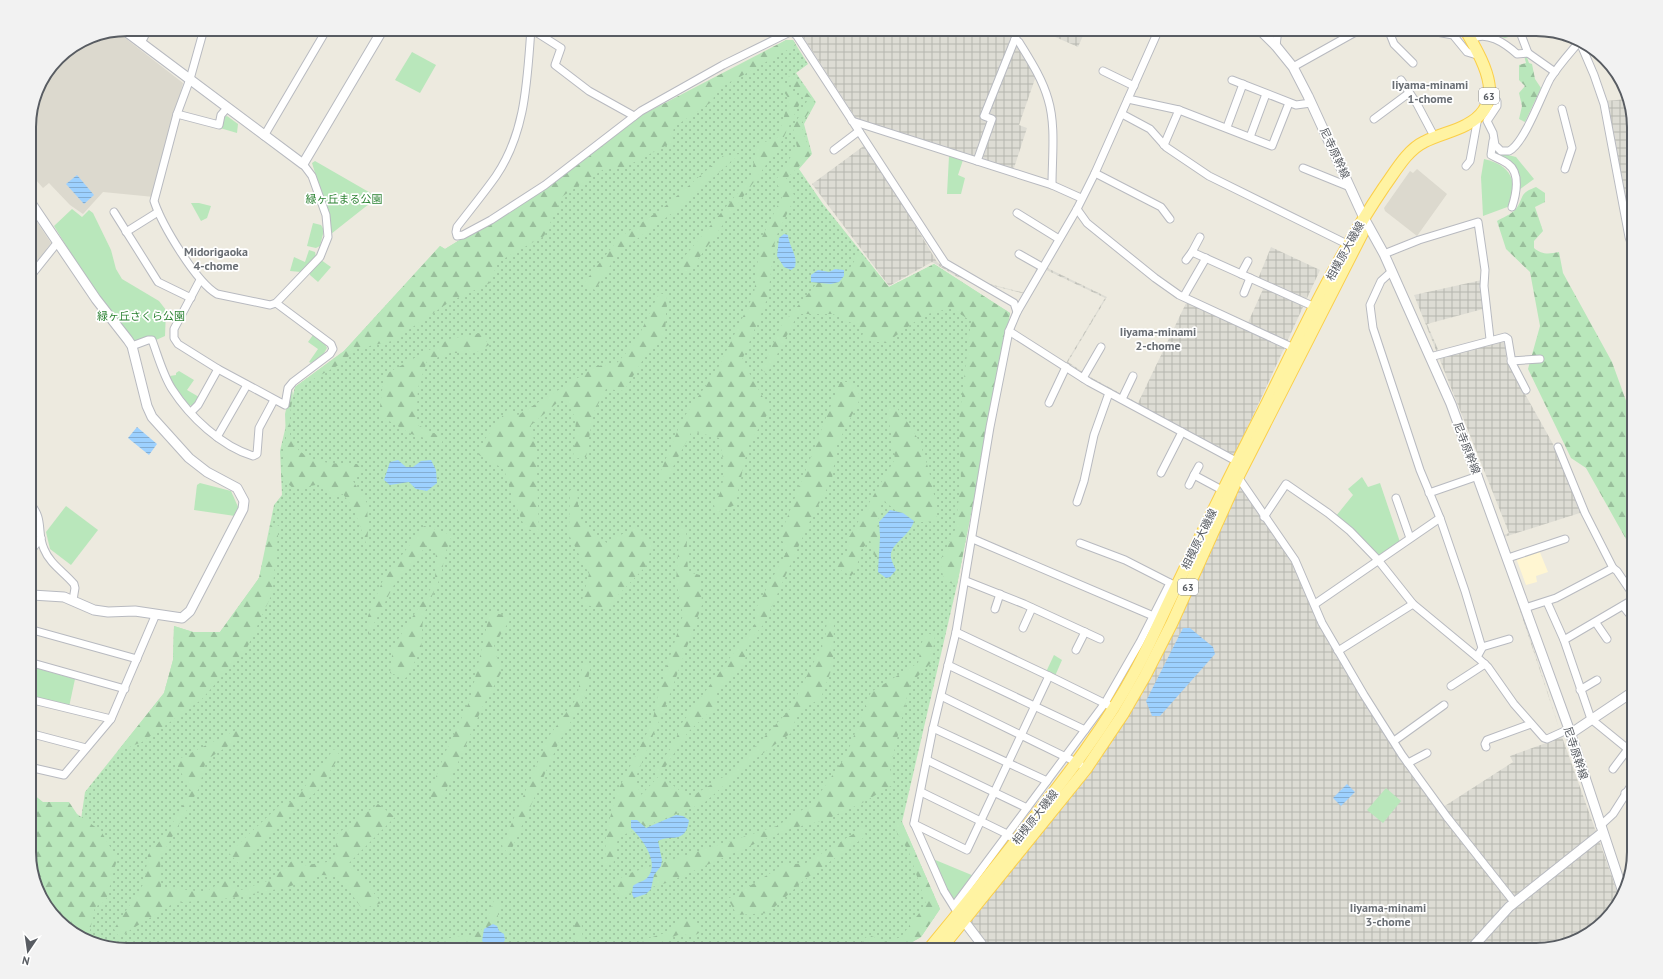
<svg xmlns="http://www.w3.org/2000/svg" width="1663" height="979" font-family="'PT Sans','Noto Sans JP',sans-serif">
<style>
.commercial{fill:#fff6d2}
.industrial{fill:url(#industrial-grid)}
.education{fill:#dcd9ce}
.grass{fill:url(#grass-dots)}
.forest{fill:url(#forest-firs)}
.park{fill:#b9e7bb}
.water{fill:url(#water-rules)}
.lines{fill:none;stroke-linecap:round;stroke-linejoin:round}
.minor-casing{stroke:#b8bac0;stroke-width:9}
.tertiary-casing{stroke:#b8bac0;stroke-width:11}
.primary-casing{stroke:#fbcf4a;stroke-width:13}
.minor{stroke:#fff;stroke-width:7}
.tertiary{stroke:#fff;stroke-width:9}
.primary{stroke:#fff3a2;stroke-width:11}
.labels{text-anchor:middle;stroke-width:3.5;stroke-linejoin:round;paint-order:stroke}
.shield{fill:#fff;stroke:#8a8d91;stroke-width:1}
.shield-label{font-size:10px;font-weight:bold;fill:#585c62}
.street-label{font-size:11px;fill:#585c62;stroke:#fff}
.park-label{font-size:11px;fill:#2e8435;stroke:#fff}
.neighbourhood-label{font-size:12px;font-weight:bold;fill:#696e74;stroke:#fff}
.rim{fill:none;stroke:#585c62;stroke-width:2}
</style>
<defs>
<pattern id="industrial-grid" width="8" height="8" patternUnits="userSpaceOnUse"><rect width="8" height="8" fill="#dddcd4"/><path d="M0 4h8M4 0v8" fill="none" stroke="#b6b6af"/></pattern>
<pattern id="grass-dots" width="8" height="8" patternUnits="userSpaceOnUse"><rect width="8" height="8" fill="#b9e7bb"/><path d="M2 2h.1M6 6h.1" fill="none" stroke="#99be9b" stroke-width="1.8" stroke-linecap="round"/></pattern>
<pattern id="forest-firs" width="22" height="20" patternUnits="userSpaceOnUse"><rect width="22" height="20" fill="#b9e7bb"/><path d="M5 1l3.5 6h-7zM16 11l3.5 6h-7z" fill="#99be9b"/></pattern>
<pattern id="water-rules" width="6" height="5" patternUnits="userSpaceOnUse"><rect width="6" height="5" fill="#9dd1ff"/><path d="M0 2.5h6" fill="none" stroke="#83add2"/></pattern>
</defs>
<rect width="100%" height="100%" fill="#edeadf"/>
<polygon class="commercial" points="1539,550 1548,572 1536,576 1537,582 1526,585 1516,558"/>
<g class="industrial">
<polygon points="798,29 1016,29 1019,47 1036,76 1019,125 1027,128 1013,171 859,119 867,145 937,262 958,276 1025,293 1039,264 1107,297 1068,362 1092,378 1138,403 1188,299 1246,327 1264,287 1258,279 1271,247 1320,270 1235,455 1243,489 1289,558 1308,595 1323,632 1440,809 1513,762 1510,756 1546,743 1561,734 1496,538 1509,533 1414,295 1482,280 1483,309 1427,324 1440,354 1504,339 1507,362 1553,444 1583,512 1498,539 1561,734 1621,902 1585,937 1537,950 991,950 968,920 1127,714 1238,488 1231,454 1090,380 1066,363 1105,298 1040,267 1026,294 958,277 932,262 889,286 812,184 865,145 859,123"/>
<polygon points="1037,29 1086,29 1078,47"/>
<polygon points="1627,99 1634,121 1634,246 1606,101"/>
</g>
<g class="education">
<polygon points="116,31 183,83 154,197 103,192 83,214 70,205 49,183 43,188 29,172 29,121 37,89 58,57 90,36"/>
<polygon points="1417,169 1447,194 1417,236 1385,211 1384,208 1410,171 1413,173"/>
<polygon points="29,210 51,243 29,272"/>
</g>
<polygon class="grass" points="786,40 793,40 808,64 796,73 816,102 804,124 812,154 799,169 823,204 889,287 934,264 1010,313 957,585 902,822 940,909 921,937 900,949 888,946 882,950 127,950 78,937 77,847 85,792 164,693 173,660 174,626 193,632 220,632 259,578 274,505 282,495 280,451 295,387 344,351 440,246 445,249"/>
<g class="forest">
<polygon points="1470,29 1512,29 1518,33 1529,63 1532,64 1535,79 1541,88 1525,122 1519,119 1522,106 1519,93 1525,86 1519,80 1519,65 1526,63 1518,34 1505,38"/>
<polygon points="786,40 793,40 796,45 715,91 713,101 674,127 671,143 623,168 607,167 563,196 544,236 498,262 490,283 451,301 392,341 352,350 346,361 299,387 295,387 344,351 440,246 445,249 545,188 636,118"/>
<path d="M792 74 815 103 801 124 811 155 786 179 795 197 775 239 768 297 742 360 770 410 748 446 735 505 716 513 714 505C728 482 724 463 719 438L692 431 665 482 657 480 682 420 718 368 754 294 760 241 782 197 776 180 797 147 793 128 807 101 786 79Z"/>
<polygon points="782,80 801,101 779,147 686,276 679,263 751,177 757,145 778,137 789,99 779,85"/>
<polygon points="740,154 675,211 618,253 595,290 583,284 620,237 663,208 723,156"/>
<path d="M1536 187 1545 193V202L1535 207 1543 231 1534 241V248C1542 255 1549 254 1559 252L1563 273 1612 362 1629 409 1634 414V583L1626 573 1631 548 1586 468 1571 458 1528 369 1540 326 1530 272 1506 249 1497 221C1502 218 1512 214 1516 209 1525 196 1518 194 1536 187Z"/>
<polygon points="860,252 889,287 934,264 1010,313 957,585 944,581 940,561 955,530 961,481 959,421 971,321 951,308 924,315 886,343 861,340 864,329 833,314 798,314 767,374 762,370 780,327 818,282 839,285"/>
<polygon points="659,293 667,295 665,334 650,348 624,391 606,389 593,414 586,457 573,459 576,419 564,397 530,426 536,447 539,533 525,528 513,499 504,469 479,455 485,439 507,410 518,415 597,366 616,364 636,342"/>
<polygon points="481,333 489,345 475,353 450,353 427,361 418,388 416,424 443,438 442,443 411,434 379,415 384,375 449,339"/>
<polygon points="840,382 852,382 861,397 837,445 832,479 809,523 764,624 746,645 745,662 716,691 715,707 688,732 660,775 689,798 733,771 790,709 825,640 827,619 834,620 833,665 821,698 798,712 791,733 751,762 704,803 618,837 613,866 605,863 606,834 616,794 652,723 658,695 683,615 676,581 680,527 686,528 688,572 700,575 702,605 669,697 635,779 641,795 660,775 654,771 674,744 682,723 757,621 755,610 787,551 780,536"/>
<path d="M291 387C295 396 291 404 290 414 290 421 289 433 291 439 302 464 333 464 357 464L362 470 353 481 367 503 368 530 367 546 354 509 343 494 334 497 321 484 294 489 281 478 286 439 285 414Z"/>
<path d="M896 407C902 415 909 423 914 432 927 454 936 495 937 521 924 522 910 524 900 515 893 509 891 505 882 501L877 528 884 533 879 557H875L870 540 861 550 856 570 851 576 837 568 836 562 848 553 849 537 895 459 887 409Z"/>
<polygon points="570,490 577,492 580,523 607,543 636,526 652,542 647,565 605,609 581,604 589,574 569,535"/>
<polygon points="272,523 279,526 272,594 247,648 201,700 142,742 117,752 164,693 173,660 174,626 193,632 220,632 259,578"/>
<polygon points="424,526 452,535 445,554 441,576 423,616 421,650 406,678 390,673 393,647 435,582 436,549 428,544 395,583 368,635 368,616 383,580"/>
<polygon points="490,612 512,617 494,645 501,673 483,706 441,801 429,796 445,753 470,700"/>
<polygon points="924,633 935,635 931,663 910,684 890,769 894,784 864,802 825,820 786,830 666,883 620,896 613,882 630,873 777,826 813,803 846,756 871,692 918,663"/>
<polygon points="583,663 591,665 584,699 559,742 509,855 502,846 549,736 577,698"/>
<polygon points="238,729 241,738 206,760 199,788 160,859 161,887 205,892 227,879 241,890 270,880 294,859 300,866 334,861 337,834 378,804 395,817 349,863 382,903 362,909 339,876 322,875 288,887 231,898 174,903 119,937 114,929 144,883 148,855 168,831 191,791 175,761"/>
<polygon points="334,749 340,755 319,789 239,864 229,853 281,804 293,802"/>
<polygon points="29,791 43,802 69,802 77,814 101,831 117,859 106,901 95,907 88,940 78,937 42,901 29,858"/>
<polygon points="902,822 940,909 921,937 900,949 888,946 882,950 863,950 862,941 869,935 886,942 901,937 926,904 909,852 893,826"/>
<polygon points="863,828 866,836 804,880 768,913 737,915 728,899 784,865 806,863"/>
<polygon points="494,900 500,902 493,948 486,950 444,950 444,939 471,935 484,928"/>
<polygon points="581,914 583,944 589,950 574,950 575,945 575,915"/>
<path d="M695 919 702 931C689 940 690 933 678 935 663 939 652 950 636 950L634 943 671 931 681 921Z"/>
</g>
<g class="park">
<polygon points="412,52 436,65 420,93 395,80"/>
<polygon points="227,116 238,124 237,133 220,128 224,117"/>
<polygon points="1496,152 1516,157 1534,179 1519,190 1518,170 1509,163 1495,156"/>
<polygon points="949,156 963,160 958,175 965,178 961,194 947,194"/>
<path d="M1484 159C1511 165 1518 181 1510 206L1483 216 1481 177Z"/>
<polygon points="315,161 374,195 374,200 331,234 327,212 312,163"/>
<polygon points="191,203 199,203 211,206 207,218 201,221"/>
<polygon points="72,209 82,217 89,210 93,213 111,250 116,269 122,279 159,301 166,310 165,336 156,340 147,338 134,343 97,296 54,226"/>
<polygon points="313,223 321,225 324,230 320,246 316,248 307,246"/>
<polygon points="309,250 315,252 316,257 301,272 290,271 294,257 305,262"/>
<polygon points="321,260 331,267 318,282 310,275 310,273"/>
<polygon points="313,335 325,344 327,348 323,355 311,363 309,362 318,349 308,342"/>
<polygon points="179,371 194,380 187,390 199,397 192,406 189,405 175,387 170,376 176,375 176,373"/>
<polygon points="1362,477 1368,487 1380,483 1400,542 1381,556 1377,555 1336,516 1353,495 1348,489"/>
<polygon points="200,483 231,491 239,509 235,516 194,510 197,485"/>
<polygon points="66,506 98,530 71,565 50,549 46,532"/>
<polygon points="1054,655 1062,660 1055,676 1046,672"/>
<polygon points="29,666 75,679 69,707 29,697"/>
<polygon points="1386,788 1401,801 1383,823 1367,810"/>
<path d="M933 859 974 876 956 901C947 896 937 869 933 859Z"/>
</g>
<g class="water">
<polygon points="77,175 94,195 84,204 66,184"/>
<path d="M784 234 788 235C789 247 798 255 795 267L791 270 784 267 777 256 779 238Z"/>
<polygon points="835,269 844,270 844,276 839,282 831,284 811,282 811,275 818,270 829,272"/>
<polygon points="137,427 157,444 149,455 128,438"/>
<polygon points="398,460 406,467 413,467 421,461 431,460 436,470 437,483 427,491 416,489 409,482 390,485 384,480 390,462"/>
<path d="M890 510 903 513 914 521C909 538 889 543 891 558 892 562 894 566 896 570L890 577 886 578 878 572 880 537 879 522Z"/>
<polygon points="1183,628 1190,628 1213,647 1215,654 1160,716 1152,716 1146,701"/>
<polygon points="1347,784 1355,792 1341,806 1333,798"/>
<path d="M676 815 683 816 689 820C686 845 670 834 658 841L662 860 661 866 654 875 651 889 646 894 634 898 632 894 633 886C637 882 643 882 647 878 661 864 642 838 631 828V820H637L646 828Z"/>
<polygon points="493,924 497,926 499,931 504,934 505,940 501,947 498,944 490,947 482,941 484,929"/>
</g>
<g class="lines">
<g class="minor-casing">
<g id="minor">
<path d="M204 29 190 79 177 114 154 201C162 225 196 282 217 294L270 305 276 303 320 257 328 237 326 215 312 176 303 164"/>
<path d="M531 29C527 80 526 132 496 176 484 193 470 210 457 227L456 232 457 236 463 235 491 220 545 185 641 111 723 65 792 31"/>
<polyline points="531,29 561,48 555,65 589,91 634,116"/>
<polyline points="790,29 797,36 945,263 1014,303 1017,312"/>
<polyline points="1388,29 1394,44 1413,63"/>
<polyline points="1420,29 1453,35 1467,52 1480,56"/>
<path d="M1015 39 1019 42C1030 60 1042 78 1048 99 1056 125 1052 157 1052 185"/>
<path d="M1471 40C1485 29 1506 44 1517 54L1528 53 1520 32 1516 29"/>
<polyline points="1579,40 1594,75 1604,104 1629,237 1634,251"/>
<polyline points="141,43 148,29"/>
<polyline points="1276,46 1278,29"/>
<polyline points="1528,53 1555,72"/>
<polyline points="1293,67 1361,29"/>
<polyline points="1103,71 1134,86"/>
<polyline points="1232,80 1296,105 1311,103"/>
<polyline points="1401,80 1417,104 1435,138"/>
<path d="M1489 97 1497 101V106L1487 121 1493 133 1495 145 1501 151H1509C1524 144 1542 94 1550 79 1558 66 1569 54 1579 42"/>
<polyline points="1128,99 1179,110"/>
<polyline points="1562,109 1572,148 1565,169"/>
<polyline points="177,114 219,125 221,115 227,108"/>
<polyline points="1122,114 1150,129 1166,147 1209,176 1351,246"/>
<polyline points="1374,119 1409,93"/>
<polyline points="852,121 1052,185 1081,198"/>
<polyline points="1227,127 1243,84"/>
<polyline points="264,136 327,29"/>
<polyline points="1250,137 1266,94"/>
<path d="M1493 141 1491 155C1496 158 1503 160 1508 164 1521 173 1516 195 1512 207"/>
<polyline points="1164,145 1179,110 1272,146 1289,103"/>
<polyline points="834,150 859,131"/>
<polyline points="977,161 992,119 984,116 1019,29"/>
<polyline points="1466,166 1470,161 1478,117"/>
<polyline points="1303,168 1350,187"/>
<polyline points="1095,173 1161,207 1170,219"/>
<polyline points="1077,209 1087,223 1155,278 1179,295 1298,350"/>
<polyline points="114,212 158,282 191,298"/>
<polyline points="1017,213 1059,239"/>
<polyline points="126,232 158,212"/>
<polyline points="1200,237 1192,252 1317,308"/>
<polyline points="1019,254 1042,267"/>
<polyline points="1384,254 1419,240 1478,222 1485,270 1484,286 1490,339"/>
<polyline points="1186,260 1192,252"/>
<polyline points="1392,271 1381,281 1370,305 1373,328 1420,470 1440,518 1465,591 1482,648 1477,657 1488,667 1514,704 1544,738 1547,739 1569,729"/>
<polyline points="1241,274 1248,261"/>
<polyline points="29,278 57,243"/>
<polyline points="200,280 174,329 174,338 178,344 218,369 285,405 288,388 293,382 330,354 333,349 331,344 276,303"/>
<polyline points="1244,293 1250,278"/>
<polyline points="1184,296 1206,258"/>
<polyline points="1009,331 1089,382 1236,461 1238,477 1295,560 1322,623 1364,695 1402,755 1447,817 1514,902"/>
<path d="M132 346 148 340H152C158 356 163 375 172 389 190 417 221 446 253 456L257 454 259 428 274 400"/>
<polyline points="1430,357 1505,337 1508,339 1512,363 1526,390"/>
<polyline points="1511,361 1540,359"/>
<polyline points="1083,378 1101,347"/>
<polyline points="1122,399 1133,376"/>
<polyline points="1049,403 1066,367"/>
<polyline points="191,412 198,405 218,369"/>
<polyline points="217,437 247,385"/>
<polyline points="1558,447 1585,513 1613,568 1617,571 1634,596"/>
<polyline points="1161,473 1182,432"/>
<polyline points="1194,475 1199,466"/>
<polyline points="1189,485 1194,475 1222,490"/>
<polyline points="1429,493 1478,476"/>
<polyline points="1396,498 1410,538"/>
<path d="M29 502C45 520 36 531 44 549 50 564 64 572 74 584L75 588 73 600"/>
<polyline points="1077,502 1084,481 1094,435 1109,393"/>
<polyline points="1264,517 1286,484 1328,513 1350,531 1378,560 1413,604 1477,657"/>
<polyline points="973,539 1158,618"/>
<polyline points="1080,543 1125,560 1174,585"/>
<polyline points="29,553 41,538"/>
<polyline points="1508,558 1565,539"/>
<polyline points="966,581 1024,604 1100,639"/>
<polyline points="1547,602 1564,640 1591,719 1634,754"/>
<polyline points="1315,604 1440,518"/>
<polyline points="29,605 32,595"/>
<polyline points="1623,606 1631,616"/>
<polyline points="1525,608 1556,598 1613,568"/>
<polyline points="995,609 1000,594"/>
<polyline points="1596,623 1607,639"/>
<polyline points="1023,628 1032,608"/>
<polyline points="29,629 137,659"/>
<polyline points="1564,640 1634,599"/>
<polyline points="1482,647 1509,639"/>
<polyline points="1076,650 1085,632"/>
<polyline points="1338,651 1413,604"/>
<polyline points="1632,658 1634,657"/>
<polyline points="29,662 125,689"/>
<polyline points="948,665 1085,730"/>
<polyline points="1049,676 1108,705"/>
<polyline points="1634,679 1634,682"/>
<polyline points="1451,686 1485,664"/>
<polyline points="1580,690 1597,680"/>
<polyline points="941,696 1080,764"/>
<polyline points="29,699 111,719"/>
<polyline points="933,728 1047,781"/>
<polyline points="29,733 86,748"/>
<polyline points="1394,741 1444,705"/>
<polyline points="1486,747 1485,744 1487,740 1531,724"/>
<polyline points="927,760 1027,808 1105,703 1140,642 1170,583"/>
<polyline points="1408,763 1427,753"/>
<polyline points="29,767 64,775 111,719 156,614"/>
<polyline points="1613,769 1628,749"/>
<polyline points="921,792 1007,834 1019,844"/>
<polyline points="1625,793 1634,800"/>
<polyline points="914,824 967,850 1049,676 956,632"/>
<polyline points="1600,826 1613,814 1634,781"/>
<polyline points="954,906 1027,808"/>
<polyline points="959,915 944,891 914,823 933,728 956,632 990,427 1009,331 1017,312 1077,209 1095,173 1159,29"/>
</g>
</g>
<g class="tertiary-casing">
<g id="tertiary">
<polyline points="1259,29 1276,46 1293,67 1308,96 1364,218 1384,254 1451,404 1569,729 1623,892"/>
<polyline points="124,30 303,164 383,29"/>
<polyline points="29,200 96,299 128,340 132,346 147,406 152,417 189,458 207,472 237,488 244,501 243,509 190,611 182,618 135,611 108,612 94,610 64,597 32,595 29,593"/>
<polyline points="1570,734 1634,691"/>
<polyline points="964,921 986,950"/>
<polyline points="1470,950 1509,907 1602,833"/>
</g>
</g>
<g class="primary-casing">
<g id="primary">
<path d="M928 950C961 910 994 869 1026 828 1066 777 1106 726 1137 668 1152 640 1164 611 1178 583 1207 522 1237 462 1267 403 1303 329 1338 255 1384 187 1395 172 1407 150 1424 142 1437 135 1453 132 1466 125 1510 103 1482 60 1465 29"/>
<polyline points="940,950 1086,769 1123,714 1145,676 1172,623 1238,477 1362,234"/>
</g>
</g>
<use href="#minor" class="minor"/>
<use href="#tertiary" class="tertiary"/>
<use href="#primary" class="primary"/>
</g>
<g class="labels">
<g class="shield">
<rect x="1479" y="88" width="20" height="16" rx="3"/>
<rect x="1178" y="579" width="20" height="16" rx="3"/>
</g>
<g class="shield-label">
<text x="1489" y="100">63</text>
<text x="1188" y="591">63</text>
</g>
<g class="street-label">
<text transform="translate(1335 153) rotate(65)" y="4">尼寺原幹線</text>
<text transform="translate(1345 251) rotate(-61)" y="4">相模原大磯線</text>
<text transform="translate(1467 448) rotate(69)" y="4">尼寺原幹線</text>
<text transform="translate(1199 539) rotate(-64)" y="4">相模原大磯線</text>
<text transform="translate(1576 753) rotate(72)" y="4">尼寺原幹線</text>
<text transform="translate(1035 817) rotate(-52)" y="4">相模原大磯線</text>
</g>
<g class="park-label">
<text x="344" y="203">緑ヶ丘まる公園</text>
<text x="141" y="320">緑ヶ丘さくら公園</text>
</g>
<g class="neighbourhood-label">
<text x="1430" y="89">Iiyama-minami<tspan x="1430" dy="14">1-chome</tspan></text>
<text x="216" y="256">Midorigaoka<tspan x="216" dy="14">4-chome</tspan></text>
<text x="1158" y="336">Iiyama-minami<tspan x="1158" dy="14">2-chome</tspan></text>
<text x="1388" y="912">Iiyama-minami<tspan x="1388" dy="14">3-chome</tspan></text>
</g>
</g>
<path d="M0 0H1663V979H0ZM127 36H1536A91 91 0 0 1 1627 127V852A91 91 0 0 1 1536 943H127A91 91 0 0 1 36 852V127A91 91 0 0 1 127 36Z" fill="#f2f2f2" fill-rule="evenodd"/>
<path class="rim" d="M127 36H1536A91 91 0 0 1 1627 127V852A91 91 0 0 1 1536 943H127A91 91 0 0 1 36 852V127A91 91 0 0 1 127 36Z"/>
<g transform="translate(28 951) rotate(193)" stroke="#ffffff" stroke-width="3" paint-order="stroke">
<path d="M0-3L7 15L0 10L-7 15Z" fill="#585c62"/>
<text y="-6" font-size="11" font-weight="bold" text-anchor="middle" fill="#585c62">N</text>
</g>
</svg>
